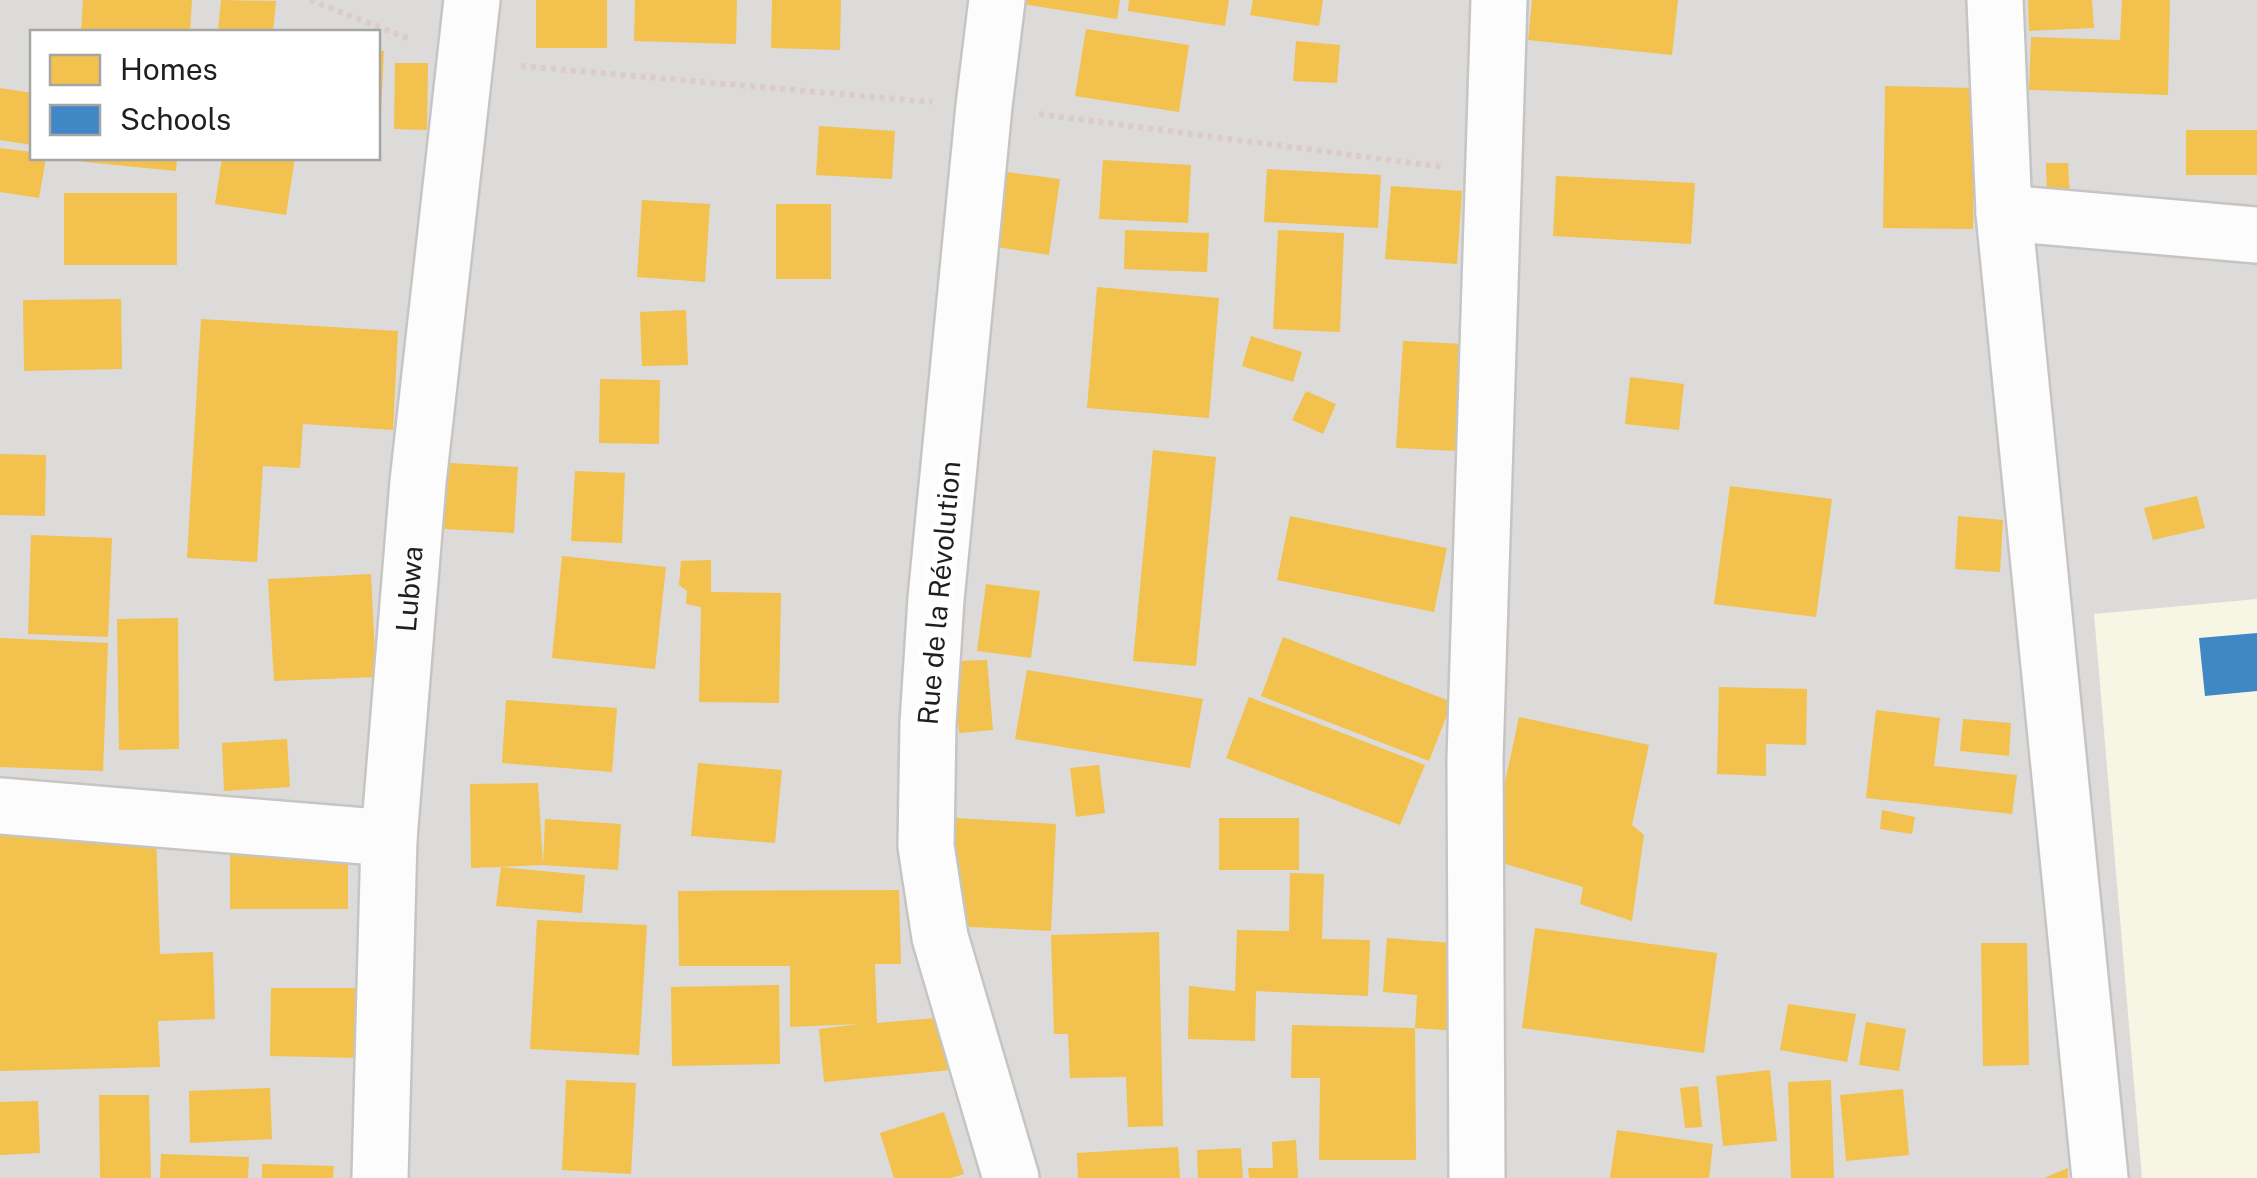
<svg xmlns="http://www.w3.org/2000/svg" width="2257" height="1178" font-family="'Public Sans',sans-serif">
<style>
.residential{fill:#dcdbd9;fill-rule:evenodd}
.education{fill:#f7f5e3}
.homes{fill:#f2c14e}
.schools{fill:#3f88c5}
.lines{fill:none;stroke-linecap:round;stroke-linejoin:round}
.minor-casing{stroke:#c6c5c4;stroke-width:60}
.path{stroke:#dbccca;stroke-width:6;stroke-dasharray:5 5;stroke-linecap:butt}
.minor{stroke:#fcfcfc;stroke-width:55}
.labels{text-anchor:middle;stroke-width:10;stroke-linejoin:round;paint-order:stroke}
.street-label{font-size:28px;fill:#1f1f1f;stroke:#fff}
</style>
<rect width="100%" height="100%" fill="#edebe8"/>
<path class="residential" d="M0 0H2257V1178H0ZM32 32H378V158H32Z"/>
<polygon class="education" points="2257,599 2257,1178 2142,1178 2094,614"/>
<g class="homes">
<polygon points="83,0 192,0 190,32 81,32"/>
<polygon points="221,0 276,1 273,32 218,32"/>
<rect x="536" y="0" width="71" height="48"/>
<polygon points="635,0 737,0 736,44 634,41"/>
<polygon points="772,0 841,0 840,50 771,48"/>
<polygon points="1009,0 1120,0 1117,19 1009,2"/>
<polygon points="1129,0 1229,0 1225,26 1128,11"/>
<polygon points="1253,0 1323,0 1319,26 1250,15"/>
<polygon points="1532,0 1678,0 1672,55 1528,40"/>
<polygon points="2028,0 2092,0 2094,28 2029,31"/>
<polygon points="2122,0 2170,0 2168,95 2029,90 2031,37 2120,40"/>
<polygon points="1086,29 1189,45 1179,112 1075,96"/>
<polygon points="1296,41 1340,45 1337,83 1293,81"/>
<polygon points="378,51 384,51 381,112 378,112"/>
<polygon points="395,63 428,63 427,130 394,129"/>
<polygon points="1885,86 1975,88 1973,229 1883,228"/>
<polygon points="0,88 32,93 32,145 0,140"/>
<polygon points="819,126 895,131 892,179 816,175"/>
<rect x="2186" y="130" width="71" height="45"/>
<polygon points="0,148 32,152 32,158 46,158 39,198 0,192"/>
<polygon points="66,158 177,158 176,171 66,160"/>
<polygon points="222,158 295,158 286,215 215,204"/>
<polygon points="1103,160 1191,165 1188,223 1099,219"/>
<polygon points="2046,163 2068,163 2070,198 2047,199"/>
<polygon points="1267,169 1381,175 1378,228 1264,222"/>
<polygon points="1000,171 1060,179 1049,255 989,246"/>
<polygon points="1556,176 1695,183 1691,244 1553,236"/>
<polygon points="1391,186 1462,191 1457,264 1385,259"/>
<rect x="64" y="193" width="113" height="72"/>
<polygon points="642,200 710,204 705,282 637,277"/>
<rect x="776" y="204" width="55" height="75"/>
<polygon points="1125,230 1209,233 1207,272 1124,269"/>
<polygon points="1278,230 1344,233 1340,332 1273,329"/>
<polygon points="1097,287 1219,298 1209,418 1087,408"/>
<polygon points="121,299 122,369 24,371 23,300"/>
<polygon points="686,310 688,365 642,366 640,312"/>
<polygon points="201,319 398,331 393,430 303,424 300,468 263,466 257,562 187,558"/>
<polygon points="1251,336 1302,352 1293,382 1242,366"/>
<polygon points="1403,341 1464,344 1458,451 1396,448"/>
<polygon points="1630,377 1684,384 1679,430 1625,424"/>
<polygon points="600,379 660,380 659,444 599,443"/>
<polygon points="1306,391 1336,404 1323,434 1292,420"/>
<polygon points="1153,450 1216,457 1196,666 1133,661"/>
<polygon points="0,454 46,455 45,516 0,515"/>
<polygon points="434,462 518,467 514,533 429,528"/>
<polygon points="575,471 625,473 622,543 571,541"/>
<polygon points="1730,486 1832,499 1816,617 1714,604"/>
<polygon points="2197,496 2205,528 2153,540 2144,508"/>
<polygon points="1290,516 1447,548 1434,612 1277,580"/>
<polygon points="1958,516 2003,520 2000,572 1955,569"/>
<polygon points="31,535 112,538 108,637 28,634"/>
<polygon points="562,556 666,567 655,669 552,658"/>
<polygon points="711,560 711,592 781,593 779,703 699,702 701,607 686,604 687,591 679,585 681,561"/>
<polygon points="371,574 376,677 274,681 268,579"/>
<polygon points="986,584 1040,591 1031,658 977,651"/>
<polygon points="178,618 179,749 119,750 117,619"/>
<polygon points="1283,637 1452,702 1429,761 1261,696"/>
<polygon points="0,638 108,643 103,771 0,767"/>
<polygon points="987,660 993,730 959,733 953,661"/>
<polygon points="1027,670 1203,699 1190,768 1015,739"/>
<polygon points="1719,687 1807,689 1806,745 1766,744 1766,776 1717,774"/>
<polygon points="1249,697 1425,765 1400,825 1226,758"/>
<polygon points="506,700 617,708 612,772 502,763"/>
<polygon points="1876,710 1940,718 1934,766 2017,775 2012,814 1866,798"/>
<polygon points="1519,717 1649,745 1632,825 1644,835 1632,921 1580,904 1583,887 1499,862 1502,796"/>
<polygon points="1963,719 2011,723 2009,756 1960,751"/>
<polygon points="287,739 290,787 224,791 222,743"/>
<polygon points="698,763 782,770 775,843 691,836"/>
<polygon points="1099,765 1105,813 1076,817 1070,768"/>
<polygon points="538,783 543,865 471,868 470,784"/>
<polygon points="1882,810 1915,817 1912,834 1880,829"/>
<polygon points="956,818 1056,824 1051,931 950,926"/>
<rect x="1219" y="818" width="80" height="52"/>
<polygon points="545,819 621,824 618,870 543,865"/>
<polygon points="156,833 160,954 213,952 215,1019 158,1021 160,1067 0,1071 0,836"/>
<rect x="230" y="847" width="118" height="62"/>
<polygon points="501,867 585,875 582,913 496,906"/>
<polygon points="1290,873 1324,874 1322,939 1370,940 1368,996 1256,991 1255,1041 1188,1039 1189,986 1235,991 1237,930 1289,931"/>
<polygon points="899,890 901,964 875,964 877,1023 947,1017 951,1070 824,1082 819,1029 859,1024 790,1027 790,966 679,966 678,891"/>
<polygon points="537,920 647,925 639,1055 530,1049"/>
<polygon points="1535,928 1717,953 1704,1053 1522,1028"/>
<polygon points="1159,932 1163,1126 1128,1127 1126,1077 1070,1078 1068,1034 1054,1034 1051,935"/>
<polygon points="1387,938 1466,944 1459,1031 1415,1028 1417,995 1383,992"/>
<polygon points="1981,943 2027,943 2029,1065 1983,1066"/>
<polygon points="779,985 780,1064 672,1066 671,987"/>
<polygon points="271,988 363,988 362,1058 270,1056"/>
<polygon points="1788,1004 1856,1014 1847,1062 1780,1050"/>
<polygon points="1866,1022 1906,1029 1899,1071 1859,1065"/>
<polygon points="1292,1025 1415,1028 1416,1160 1319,1160 1320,1078 1291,1078"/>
<polygon points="1770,1070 1777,1141 1723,1146 1716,1076"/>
<polygon points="566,1080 636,1083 631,1174 562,1170"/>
<polygon points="1831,1080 1834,1178 1791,1178 1788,1082"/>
<polygon points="1698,1086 1702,1127 1685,1128 1680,1088"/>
<polygon points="270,1088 272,1139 190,1143 189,1091"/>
<polygon points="1903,1089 1909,1155 1846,1161 1840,1095"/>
<polygon points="99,1095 149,1095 151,1178 100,1178"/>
<polygon points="38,1101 40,1153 0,1155 0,1102"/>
<polygon points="944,1112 964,1174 951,1178 894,1178 880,1133"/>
<polygon points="1617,1130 1713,1144 1709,1178 1610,1178"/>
<polygon points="1296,1140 1298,1178 1249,1178 1248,1168 1273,1168 1272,1142"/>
<polygon points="1178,1147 1180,1178 1078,1178 1077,1153"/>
<polygon points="1241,1148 1243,1178 1198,1178 1197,1150"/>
<polygon points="161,1154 249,1157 248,1178 160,1178"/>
<polygon points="262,1164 334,1166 333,1178 262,1178"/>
<polygon points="2068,1168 2068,1178 2044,1178"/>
</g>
<polygon class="schools" points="2257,633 2257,691 2205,696 2199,638"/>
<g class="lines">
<g class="minor-casing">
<g id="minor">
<polyline points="997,0 984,106 936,599 928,723 926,846 940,937 1011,1178"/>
<polyline points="1995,0 2004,213 2100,1178"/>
<polyline points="2004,213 2257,235"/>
<polyline points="0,806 389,838"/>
<path id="s1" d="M380 1178 389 838 418 482 472 0"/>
<polyline points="1477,1178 1475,759 1499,0"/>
</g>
</g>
<g class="path">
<polyline points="310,0 412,40"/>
<polyline points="521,66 932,102"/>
<polyline points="1039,114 1443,167"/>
</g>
<use href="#minor" class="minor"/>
</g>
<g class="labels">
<g class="street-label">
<text dy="10" stroke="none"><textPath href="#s1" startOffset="590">Lubwa</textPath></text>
<text transform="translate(939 593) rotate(-85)" y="10">Rue de la Révolution</text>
</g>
</g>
<rect x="30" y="30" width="350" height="130" fill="#ffffff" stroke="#a5a5a5" stroke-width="2.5"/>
<rect x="50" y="55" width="50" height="30" fill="#f2c14e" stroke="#a5a5a5" stroke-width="2.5"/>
<text x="120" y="80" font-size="30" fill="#1f1f1f">Homes</text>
<rect x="50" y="105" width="50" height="30" fill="#3f88c5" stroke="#a5a5a5" stroke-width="2.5"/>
<text x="120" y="130" font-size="30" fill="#1f1f1f">Schools</text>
</svg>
